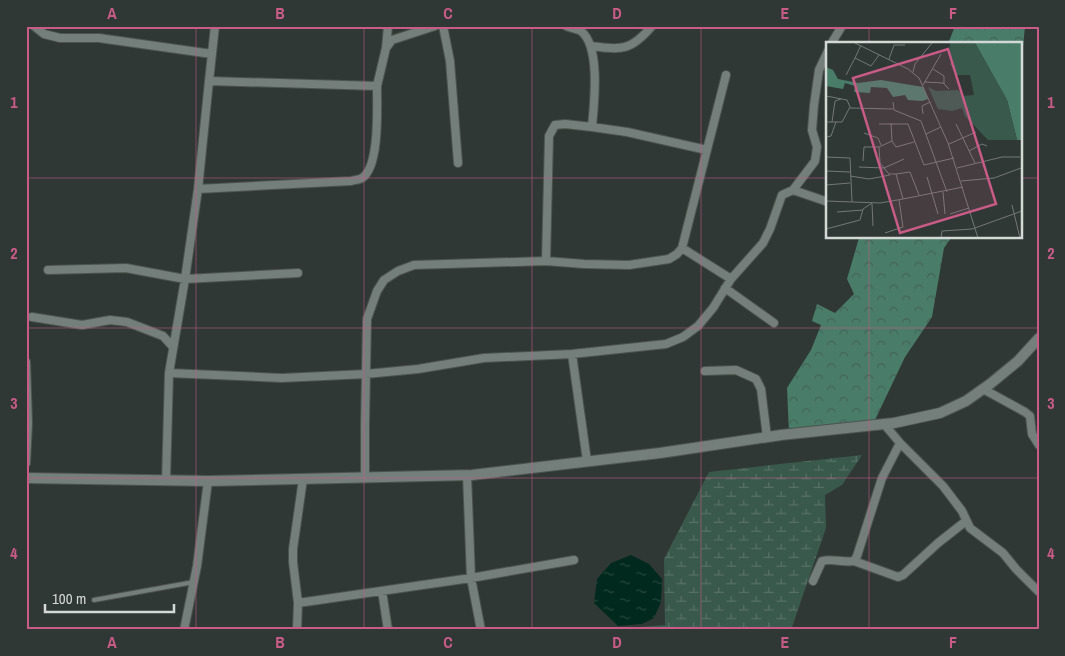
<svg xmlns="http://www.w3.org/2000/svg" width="1065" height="656" viewBox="0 0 1065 656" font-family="'Archivo Narrow',sans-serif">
<defs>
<pattern id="forest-crowns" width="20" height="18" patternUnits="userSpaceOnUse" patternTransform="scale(1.25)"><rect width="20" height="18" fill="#497c69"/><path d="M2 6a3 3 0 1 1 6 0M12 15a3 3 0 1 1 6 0" fill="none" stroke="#456459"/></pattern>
<pattern id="wetland-marsh" width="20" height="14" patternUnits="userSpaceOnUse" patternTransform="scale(1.25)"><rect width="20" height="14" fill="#3a594d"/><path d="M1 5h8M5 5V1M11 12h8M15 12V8" fill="none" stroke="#567066"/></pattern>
<pattern id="water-ripples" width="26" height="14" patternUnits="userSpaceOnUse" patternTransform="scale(1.25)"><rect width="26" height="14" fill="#01291d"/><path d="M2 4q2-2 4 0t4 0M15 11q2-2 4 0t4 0" fill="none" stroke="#25473d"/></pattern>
</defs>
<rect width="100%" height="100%" fill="#303835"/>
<!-- forest -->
<path fill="url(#forest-crowns)" d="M955,26h70l-4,43v-25h-73z
M859,238h92l-7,10 -12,69 -27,40 -30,63 -86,12 -2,-44 24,-38 10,-25 -9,-4 5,-17 18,9 19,-19 -7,-15z"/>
<!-- wetland -->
<path fill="url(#wetland-marsh)" d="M862,455l-20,30 -17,10 1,33 -35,102h-185l59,-5 -1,-66 45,-87z"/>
<!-- water -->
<path fill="url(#water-ripples)" d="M631,555l18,9 13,15 -1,23 -7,16 -12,6 -24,2 -24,-23 3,-24 14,-16z"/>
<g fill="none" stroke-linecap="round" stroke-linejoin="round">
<!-- service casing -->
<g stroke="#4d5450" stroke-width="6">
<path id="service" d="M94,600l100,-18"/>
</g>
<!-- minor casing -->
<g stroke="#4d5450" stroke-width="10">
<path id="minor" d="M34,26l10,8 16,4h39l113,16
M443,26l7,35 8,102
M566,26c4,2 11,3 15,5 20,16 13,73 11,96l35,5 80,18
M831,44l11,-18
M591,46c31,4 40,5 61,-20
M386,48l2,-22
M209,81l6,-55
M198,189l153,-8c3,-1 8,-1 11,-3 18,-11 15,-72 15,-92
M793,190l22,-29 2,-14 -5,-17 2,-25 5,-35 9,-19
M682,248l49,31
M546,261l3,-125 6,-11 10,-1 27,3
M48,270l78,-2 59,11 113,-6
M725,288l49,35
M32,317l50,8 28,-5 17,2 36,14 10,11
M572,354l15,107
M26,362l2,61 -2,40
M705,371l31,-1 20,9 5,10 6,48
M169,373l113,5 84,-4 52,-5 66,-11 88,-4 94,-10 17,-7 15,-11 15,-18 18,-29 32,-36 7,-14 12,-34 11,-5 35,12
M983,389l42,23 5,4 2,18 7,11
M884,424l16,19 43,43 19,25 8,17 33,25 13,16 23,23
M467,475l4,103 10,52
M365,478v-53l2,-106 10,-28 7,-11 14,-9 16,-6 132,-4 38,3 45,1 40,-6 8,-5 5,-6 44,-173
M166,481l3,-108 16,-94 13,-90 11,-108 168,5 9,-38 6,-8 43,-14
M854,561l44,16 5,-2 35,-32 28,-22
M813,581l9,-20c10,-3 21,2 32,0l3,-5 25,-78 18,-35
M382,591l6,39
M298,603l173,-25 103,-18
M184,630l13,-64 11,-85
M297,630l1,-27 -5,-41v-13l10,-70"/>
</g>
<!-- tertiary casing -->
<g stroke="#4d5450" stroke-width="12">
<path id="tertiary" d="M26,478l182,3 264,-6 188,-22 121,-18 113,-12 46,-10 26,-12 24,-17 28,-23 21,-23"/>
</g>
<!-- service -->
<use href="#service" stroke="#747e7a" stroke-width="4"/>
<!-- minor -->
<use href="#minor" stroke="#747e7a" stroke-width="8"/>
<!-- tertiary -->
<use href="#tertiary" stroke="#747e7a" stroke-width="10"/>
</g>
<!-- grid -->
<path fill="none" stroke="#c85c86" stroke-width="1" stroke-opacity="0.55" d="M196,26v604M364,26v604M532,26v604M701,26v604M869,26v18M26,178h802M1021,178h18M869,238v392M26,328h1013M26,478h1013"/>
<!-- overview -->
<g transform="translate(826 42)">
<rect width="196" height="196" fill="#303835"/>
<path d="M149,1h47v97h-5l-10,-40zM0,25l7,3 5,9 20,4 23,-3 42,7 5,12 -6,2 -14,-1 -3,-5 -12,2 -6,-9 -16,-1 -1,6 -16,-1 1,-6 -10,-3 -2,6 -17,-3z" fill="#497c69"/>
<path d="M124,1h25l32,57 10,40h-29l-23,-24 -3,-8 -10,3 -14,-2 -10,-22 8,4 22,-1 5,6 11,-1 -4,-20h-13l-7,-11 3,-4 -4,-3z" fill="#3a594d"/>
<path fill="none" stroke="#727876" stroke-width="1" d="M29,1l53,26 11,9 29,65 30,95M35,3l-6,13 16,8 8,-11M63,17l5,-14h11M107,27l11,7v8M87,30l2,-8 17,-21M20,33l9,-17M99,40l18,1 6,6M97,43l18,-31M0,54l21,4 3,7 -8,15h-16M67,60l1,8 27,11 26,71M24,66l43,1M97,72l-1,-8 8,-4M6,80l3,-21 6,-2M65,81l1,18 -13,6 1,16 9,11h7l7,25 60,-12M53,82h29l16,41 30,-7M130,82l19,39M38,91l14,5 3,7M100,92l15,-7M0,95l5,-1 5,-14M66,99l4,6 18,-5M123,102l27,-12M143,109l13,-7 5,2M0,115l24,1 2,44M37,119l1,-14h15M33,125l25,1 20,-9M131,126l45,-11h18M0,129l24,1M70,132l14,-2 9,23M24,134l19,3 21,-4M101,135l11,37M135,139l33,-3 27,-10M0,143l24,-2M117,150l2,22M0,159l54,2 23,-4M46,162l1,22M186,163l8,33M11,170l26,-2M124,172l19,-6M0,187l34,-9 3,-11 9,-6M59,191l18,-6 -4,-27M115,196l1,-7 30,-2 50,-18"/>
<path fill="#c85c86" fill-opacity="0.15" stroke="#c85c86" stroke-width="2.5" d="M122,7l48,155 -96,29 -47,-155z"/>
<rect width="196" height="196" fill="none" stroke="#d4d9d7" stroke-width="2.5"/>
</g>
<!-- border -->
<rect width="1065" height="656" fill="none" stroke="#303835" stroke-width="55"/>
<!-- scale -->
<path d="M45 604v8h129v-8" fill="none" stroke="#d4d9d7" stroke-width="2.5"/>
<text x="52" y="604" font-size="15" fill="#d4d9d7" stroke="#303835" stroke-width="4" paint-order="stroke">100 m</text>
<rect x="28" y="28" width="1010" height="600" fill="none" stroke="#c85c86" stroke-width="2"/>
<g font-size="16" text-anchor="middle" font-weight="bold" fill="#c85c86">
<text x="112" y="19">A</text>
<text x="280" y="19">B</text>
<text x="448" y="19">C</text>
<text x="617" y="19">D</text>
<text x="785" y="19">E</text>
<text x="953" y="19">F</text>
<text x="14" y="108">1</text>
<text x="1051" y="108">1</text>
<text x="14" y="259">2</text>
<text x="1051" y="259">2</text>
<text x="14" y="409">3</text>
<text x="1051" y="409">3</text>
<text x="14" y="559">4</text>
<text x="1051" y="559">4</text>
<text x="112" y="648">A</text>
<text x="280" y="648">B</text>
<text x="448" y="648">C</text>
<text x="617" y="648">D</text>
<text x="785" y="648">E</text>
<text x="953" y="648">F</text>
</g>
</svg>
